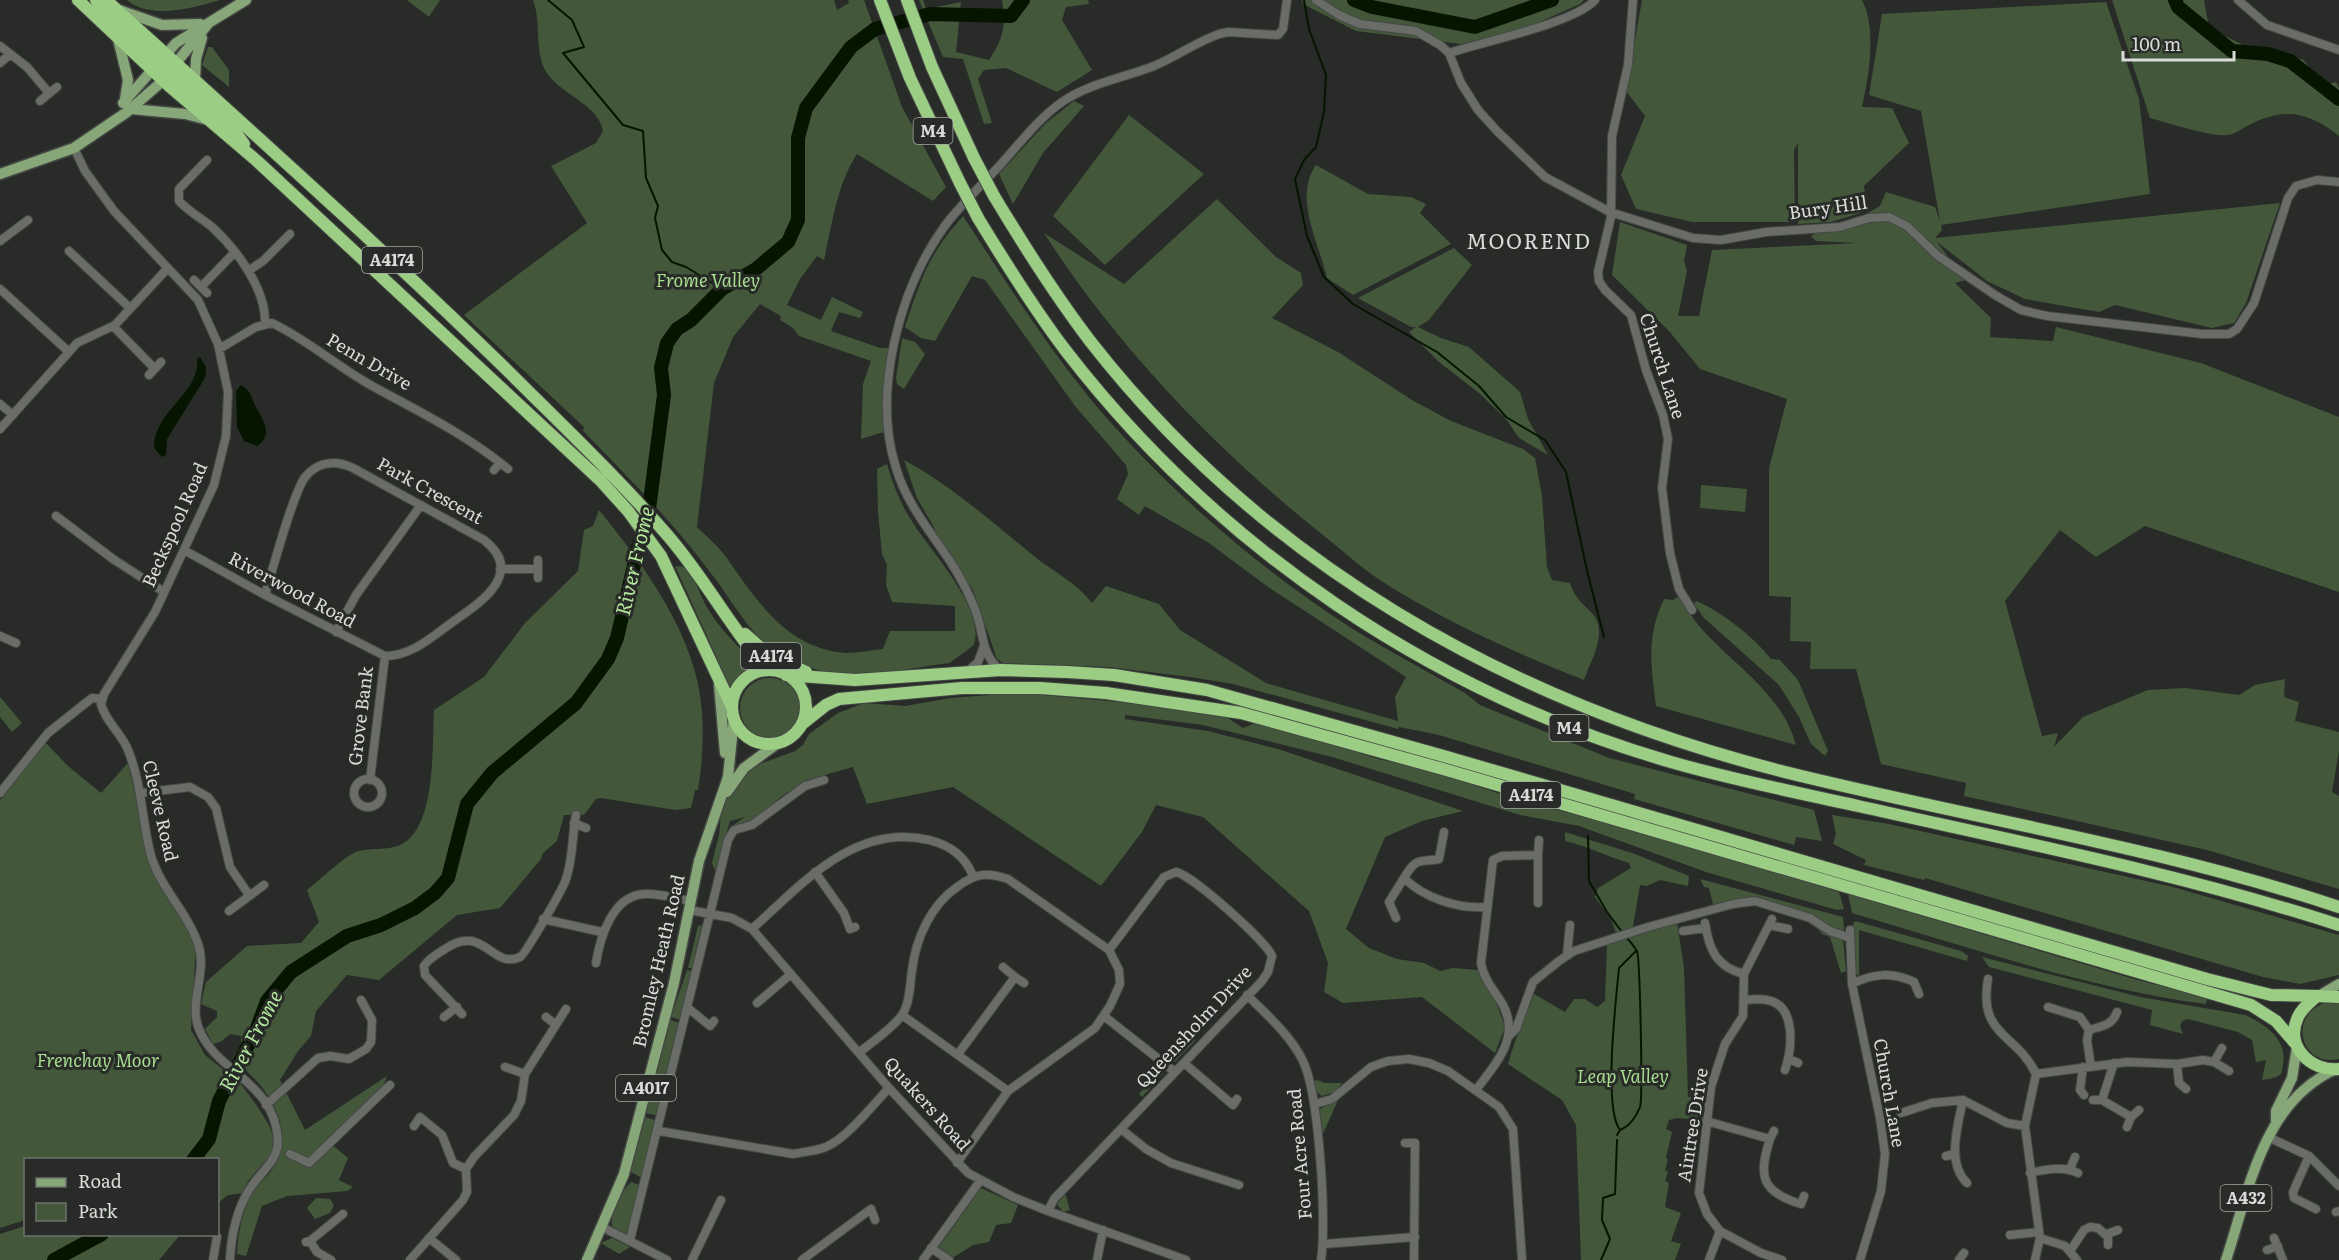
<svg xmlns="http://www.w3.org/2000/svg" width="2339" height="1260" viewBox="0 0 2339 1260" font-family="Literata,serif">
<rect width="100%" height="100%" fill="#282b27"/>
<!-- green -->
<path fill="#43583b" d="M127,0h93c-26,8 -71,20 -93,0z
M407,0h33l-11,17z
M533,0h301l3,10 12,-7 -1,-3h16l38,107 44,80 -13,14 -76,-47c-20,30 -25,71 -33,106l-7,-4 -17,23 -13,26 34,15 11,-23 31,15 -3,6 -21,-6 -8,19 49,17h9l-4,29 -1,55 -23,7 2,-55 8,-23 -72,-25 -6,-8 -13,-8 1,-4 -21,-12 -27,33 -19,46 -17,144c10,10 21,19 29,30 31,44 61,92 120,96 12,0 25,-3 37,-4l7,-18h65v-25l-63,-4 -6,-17 1,-20 -5,-11 -4,-43 -1,-42 10,-5c6,21 14,41 26,59 17,27 73,87 61,121 -2,4 -20,15 -24,19 -36,4 -77,15 -114,11 -21,-3 -50,-14 -67,-27 -25,-21 -39,-50 -59,-75 -38,-51 -83,-96 -128,-142l3,-2 -121,-113 123,-92 -36,-57 45,-23 7,-12c-4,-25 -39,-36 -54,-55 -16,-20 -7,-53 -16,-76z
M919,0h4l3,9 35,-7 -5,50 33,8c15,-23 17,-34 13,-60h86l1,4 -23,3 -4,13 30,50 -35,22 -51,-24 -22,2 -6,9 14,44 -8,1 -21,-65 -20,-2z
M1302,0h282l-4,4 -56,25 -63,15 -105,-13 -53,-27z
M1642,0h220c15,30 7,75 0,107l30,1 17,35 -45,43 3,25 -36,11 -33,2v-81l-4,7 1,72h-103l-56,-13 -15,-34 24,-59 -19,-25z
M2112,0h92l5,28 34,17 61,15 18,26 14,-4 3,6v48c-29,-23 -52,-29 -86,-13 -7,3 -17,11 -25,12 -17,2 -60,-12 -78,-17z
M2106,2l33,97 11,95 -209,31 1,5 -7,8 345,-35 -34,100 -12,20 -22,5 -97,-23 -16,7 -74,-13 -38,-18 -51,-40 30,39 -11,3 36,35 -1,19 63,4 3,-14 145,36 138,54v175l-194,-66 -49,31 -36,-27 -55,71 37,135 16,-3 -4,14 29,-30 65,-27 37,-2 54,7 16,-10 30,-6 -1,18 15,5 -4,19 44,11v19l-7,41 7,4v93l-132,-39 -243,-54 2,-13 -85,-19 -25,-95h-46l1,-27 -21,-1 1,-44 -22,-1v-128l18,-69 -87,-30 -31,-38 -57,-56 8,-53 67,23 -3,16 3,10 -9,45h21l13,-66 146,-7 -42,-2 -5,-5 19,-11 36,-11 14,-8 6,-14 49,15 5,14 -19,-110 -52,-16 13,-81z
M208,47h4l17,23v17l-27,-22z
M1074,101l10,5 -41,47 -30,51 -14,-30 47,-51z
M1129,115l75,59 -99,91 -52,-49z
M1316,165l52,29 43,3 15,7 -6,9 31,31 -98,51 -26,-17c-8,-35 -34,-81 -11,-113z
M1217,199l59,58 25,16 2,12 -31,33 66,34 74,48 39,21 72,28 12,9 7,38 5,71 5,13 18,3c4,14 12,20 22,30 17,19 -1,47 -8,67 -66,-26 -145,-61 -204,-100 -20,-13 -38,-30 -57,-45 -106,-84 -206,-188 -279,-302l80,51z
M963,216c40,61 79,123 125,180 75,91 177,179 278,241 32,19 66,37 99,56l15,12 129,53 205,52 8,31 -26,-4 -2,8 -160,-46 1,-5 -196,-59 -40,-8 -1,2 -165,-45 -43,-7 -81,-10 -106,-4 -6,-4 -24,-69 -41,-59 3,-2 -18,-31 -13,-38c48,26 88,62 131,97 19,15 42,26 57,46l14,-17 53,18 21,26 86,53 132,38 -3,-24 11,-20 -138,-90 -59,-44 -64,-37 -6,9 -22,-16 11,-25 -2,-9 -51,-59 -90,-126 -13,-4 -37,65 -14,-3 -16,-11c16,-48 23,-72 58,-111z
M1454,248l18,17 -43,55 -11,7 23,11 28,9 51,45 8,27 20,36 -29,-17 -13,-19 -27,-26 -40,-31 -30,-30 7,-5h-5l-53,-29z
M902,338l13,4 10,12 -21,35 -7,-5 -1,-6z
M1701,485l46,4 -2,23 -45,-4z
M599,510c46,57 98,126 103,202 2,26 0,52 -4,78h-3l-4,18 -16,2 -74,-12 -5,1 -12,16h-20l-7,26 -14,12 -2,6 -41,49 -43,7 -78,65 -32,-5 -31,36 -5,25 -13,15 -18,29 25,50 82,-54 -10,27 -47,40 18,15 -9,22 14,7 -6,4 -60,5 -25,10 -16,50 -9,-2c1,-20 5,-45 16,-62 5,-9 15,-15 20,-24 26,-41 -9,-86 -41,-109l9,-15v-8l-11,-2 -8,7 -9,3 -8,-15 12,-12v-6l-16,-7 5,-22 41,-36 54,-3 18,-21 -12,-32c12,-9 39,-36 52,-39 16,-4 35,1 49,-11 28,-25 24,-95 26,-130l50,-33 41,-54 53,-52 6,-41 9,-4z
M675,566l11,1c10,12 14,29 22,42 12,20 31,39 48,55l-16,11 -10,12z
M1679,596c7,10 13,22 21,31 34,39 82,66 96,118l-140,-39c-5,-41 -10,-69 8,-107l9,1z
M1696,601c25,10 59,37 75,58l9,1 18,20 30,71 -3,5 -14,-12 -12,-27 -20,-32 -75,-67 -10,-14z
M740 708a30 30 0 1 1 60 0a30 30 0 1 1-60 0Z
M1019,693l145,13 64,12 15,10 13,-5 60,16 62,20 43,9 104,34 111,28 203,62 5,17 -7,1 -131,-38 -127,-46 -59,-11 -188,-58 -129,-32 -78,-10v4l83,12 70,18 185,62 -41,10 -37,16 -39,92 23,19 28,11 27,4 16,8 13,-3 25,2 19,35 8,22 -10,26 -73,-56 -79,6 -19,-11 4,-29 -19,-52 -106,-94 -47,-12 -14,27 -41,54 -148,-99 -86,17 -14,-37 -46,13 -25,16 -27,23 -26,9 16,-11 -15,4 -15,50 -3,-8 7,-28 2,-21 5,-15 19,-23 12,-11 38,-14 8,-6 6,-11 29,-21 26,-10 41,3 45,-8z
M0,697l22,26 -10,9 -12,-15z
M45,742l23,24 33,27 27,-30 24,106 44,75 -5,86 14,25 35,28 15,20 14,22 6,17 -3,12 -24,27 -5,12 -15,2 -10,8v-43h-192l-1,60 -25,8v-428z
M1832,815l57,9 284,63 166,48v40l-39,9 -37,-7 -338,-99 -1,2 -60,-15 2,-5 -33,-16 3,-10z
M1565,832l70,22 54,22 -1,10 -28,-6 -13,6 -7,-1 -7,42 -17,6 -5,-14 -16,-22 3,-9 33,-20 -2,-5c-21,-6 -41,-17 -64,-22z
M1700,879l143,38 1,13 -3,4 -21,-13 -81,-22 -26,6 -4,-17 -5,-1z
M1848,894l286,85 73,19 -1,6c-119,-16 -238,-57 -354,-91z
M1855,921l106,30 7,5 -1,5 -108,-31v46l-5,-4 -2,-46z
M1677,922l7,46 4,129h16l-3,23 -24,-2 -8,2 -3,9 6,3 -6,26 2,1 -3,11 3,2 -3,9 4,2 -4,24 16,6 -10,28 10,3 -6,16h-94l-5,-135 -14,-25 -54,-36c6,-24 18,-47 26,-70l31,18 9,-13h11l12,8 8,-6 2,-56z
M1813,923l30,17 3,31 -5,2 -11,-36 -8,-3z
M702,925l-10,43h-4l10,-42z
M1982,957l158,40 105,18c20,9 43,24 38,50 0,1 -1,8 -2,9 -4,4 -14,5 -19,6l4,-20 -10,2 -4,-22 -14,-8 -50,-13 -6,2 -2,5 3,8 -33,-9 2,-15 -163,-43z
M687,970l5,1 -11,49 -10,-3z
M2327,1002l12,1v56c-38,9 -53,-44 -12,-57z
M670,1020l10,3 -20,93 -14,-3 -2,-4z
M1194,1038l2,2 -21,22 -12,-7 15,-1z
M1156,1063l8,10 -22,24 -3,-3 18,-19z
M1317,1080l8,3h17l-7,9 -13,4 -7,-5 -2,-9z
M1339,1098l-17,38v7l-2,-34z
M642,1116l16,5 -14,55 -4,1 -9,-5 -1,-7z
M631,1182l8,3 1,7 -11,41 -5,2 -12,-9c-2,-15 8,-33 19,-44z
M981,1188l37,17 -7,18 -15,2 -7,17 -16,3 -22,14 -13,-11z
M1065,1193l5,17 -7,2 -6,-8z
M316,1198l14,1 4,6 -4,8 -15,6 -8,-11z
M25,1226l1,8 154,1 -21,25h-159v-26z
M612,1238l18,9 -11,7 -18,-11z"/>
<!-- water -->
<path fill="#051500" d="M200,357l6,10 -1,11 -38,61 -1,16 -4,2 -8,-9c-1,-36 47,-56 43,-89z
M241,385c11,6 10,14 16,24 7,12 16,27 0,37l-13,-5 -7,-14 -1,-36z"/>
<g fill="none" stroke-linecap="round" stroke-linejoin="round">
<!-- stream -->
<path stroke="#051500" stroke-width="2" d="M548,0l24,20 12,27 -21,6 60,72 20,6 3,47 12,28 -3,12 7,32 10,12 14,5 36,22
M1304,0l5,29 17,46 -2,37 -8,35 -12,13 -9,19 12,57 17,41 29,27 84,48 42,34 27,31 39,23 21,32 21,99 17,66
M1588,836l1,45 18,31 15,20
M1620,1130c-17,-22 -4,-130 -1,-162l17,-17
M1617,1135l3,-5c10,-4 16,-13 20,-23 3,-8 0,-148 -3,-156 -3,-5 -8,-11 -12,-15
M1601,1260l9,-21 -8,-19 1,-22 12,-4 2,-54"/>
<!-- river -->
<path stroke="#051500" stroke-width="14" d="M1354,0l18,7 103,20 77,-27
M2175,0l3,7 54,44 36,3 22,7 49,38
M193,1160l16,-21 10,-38 38,-73 10,-27 24,-29 56,-36 34,-11 34,-17 20,-15 13,-15 19,-74 25,-31 84,-70 32,-44 9,-21 21,-90 9,-24 17,-129 -3,-27 6,-25 10,-14 14,-9 31,-31 34,-20 32,-27 10,-22v-82l8,-30 45,-61 24,-18 55,-15 81,2 12,-16
M54,1260l48,-26"/>
<!-- minor casing -->
<g stroke="#454844" stroke-width="10">
<path id="minor" d="M1316,0l23,15 21,9 56,7 24,14 9,8 12,30 17,27 19,21 48,46 65,35 83,26 28,2 45,-8 74,-5 29,-9 20,-1 18,9 31,30 57,39 26,15 26,6 155,18h27l8,-5 17,-26 34,-105 8,-12 21,-6 22,2
M1633,0l-5,65 -16,71 -1,81 -13,55 1,9 6,9 26,25 15,55 17,45 5,24 -6,49 8,65 9,36 13,21
M2238,0l29,25 72,25
M0,46l27,21 22,26
M1449,53c33,-11 126,-30 146,-53
M0,63l10,-9
M40,101l17,-14
M74,148l11,23 29,40 84,89 20,44 10,48 -2,44 -12,49 -59,127 -51,82 -3,10c4,17 21,30 27,46 14,34 14,72 23,106 10,33 37,57 47,88 10,28 -10,58 1,85 18,45 76,52 79,112 0,19 -17,31 -27,46 -14,20 -20,49 -21,73
M207,160l-28,29v12c9,10 22,17 33,26 25,23 54,62 53,96
M0,241l28,-21
M69,251l61,57
M248,271l15,-10 27,-27
M194,280l13,13
M201,287l34,-35
M0,289l69,63
M113,326l42,43
M219,349l37,-22 16,-4c36,17 67,45 102,64 46,25 93,48 134,82
M149,375l12,-13
M0,404l13,11
M0,429l77,-86 38,-18 52,-56
M494,470l6,-7
M56,516l57,43 51,33
M184,550l81,45 120,61c27,0 48,-20 69,-35 26,-18 72,-48 30,-81l-131,-72c-17,-8 -34,-7 -47,8 -12,13 -34,96 -41,119
M500,569h38
M538,578v-18
M336,632l20,-37 65,-90
M0,636l16,7
M1000,670c-16,-14 -16,-28 -21,-48 -5,-19 -14,-36 -24,-53 -21,-34 -47,-61 -59,-101 -24,-75 3,-178 48,-241 16,-22 39,-43 58,-64 18,-20 37,-45 60,-61 28,-19 61,-24 92,-36 22,-9 42,-24 65,-32l9,-2 50,3 5,-6 4,-29
M966,673l12,-11 6,-16
M354 793a14 14 0 1 1 28 0a14 14 0 1 1-28 0Z
M370,780l15,-124
M0,793l48,-60 44,-35 10,1
M140,793l50,-6 18,10 8,11 14,59 19,28
M574,823l12,5
M1444,832l-5,27c-20,4 -22,-3 -35,19 20,20 54,31 82,29
M815,872l29,41 6,16 5,-2
M1538,903v-48
M689,910l43,8 20,11 137,159 79,85 45,24 35,14 138,49
M229,911l35,-26
M1396,918l-7,-16 15,-24
M543,919l59,13
M1772,919l-28,55 -1,42 -18,28 -14,43 -12,106 8,21 13,17 41,22 21,7
M1705,923c4,26 11,44 39,51
M1769,925l19,4
M752,929c49,-44 103,-107 177,-89 21,5 36,16 44,36
M1850,930l2,54 28,134 5,36 -4,37 -21,69
M1683,931l23,-3
M1567,955l3,-30
M596,963c4,-25 16,-67 48,-69 15,-1 32,4 47,7
M1003,967l12,10
M1988,979c-10,58 28,53 48,95l-11,52 15,112 -5,22
M1852,984c22,-11 40,-12 62,-2l5,12
M1247,995c20,20 42,39 55,64 17,32 25,163 19,201
M1744,1000c7,0 16,-2 23,0 30,5 25,49 18,70
M757,1003l34,-29
M2048,1007l32,10 9,13 -2,10 4,27
M688,1008l22,18 4,-5
M462,1014l-37,-39 -1,-9c5,-8 13,-12 21,-17 39,-27 46,21 75,8 5,-2 44,-70 46,-78 7,-20 6,-43 10,-64
M902,1015l106,76
M1104,1016l71,56
M444,1017l13,-10
M546,1017l10,8
M2089,1030c12,-4 23,-4 28,-18
M1509,1036l7,-7 17,-47 26,-21 15,-10 74,-24 85,-23 22,-3 55,17 20,13 20,7
M860,1052c13,-11 32,-23 42,-37 8,-12 8,-31 10,-45 4,-32 19,-65 45,-83 19,-14 29,-15 51,-8l101,71 10,20 1,14 -10,22 -15,22 -87,63 -51,72
M958,1054l57,-77 9,6
M1789,1059l9,4
M2214,1062l8,-14
M1184,1063l49,42 4,-6
M2114,1063l-12,37 29,17
M2177,1064l2,19 7,6
M505,1067l20,7
M2083,1067l-3,23 4,5
M2036,1074l91,-12 50,2 26,-4 11,2 15,9
M1476,1090c21,-28 47,-55 24,-90 -8,-12 -17,-23 -19,-37l12,-103 9,-4 36,-1 1,-15
M1963,1100c-5,24 -17,63 4,83
M2093,1100h9
M1315,1104l17,-5 39,-32 17,-6 21,-2 20,4 19,8 51,36 14,22 9,131
M266,1105l52,-47 12,-2 19,3 17,-10 5,-7 1,-22 -11,-20
M1901,1113l31,-10 31,-3 44,23 18,3
M1706,1121l64,18 4,-8
M414,1126l6,-9 22,18 11,28 13,6
M2127,1127l4,-10 8,-7
M1121,1129l25,20 25,14 68,22
M659,1131l134,23c10,-2 23,-3 33,-7 21,-9 47,-42 63,-59
M2268,1137l41,19 30,30
M1770,1139c-12,37 -9,53 31,65l3,-8
M1405,1143h10l-1,117
M290,1154l19,9 81,-78
M1946,1156l9,-2
M2309,1156l-16,36 1,6 22,11
M2070,1169l5,-12
M2030,1173c16,-4 33,-7 48,0
M1048,1211l6,-12 208,-218 6,-9 4,-16c-6,-15 -80,-81 -96,-84l-12,5 -55,73
M2336,1212l3,-1
M602,1227l65,33
M2107,1234l11,-4
M2010,1235l29,-3
M429,1238l27,22
M2040,1238l25,8 12,14
M2274,1238l9,22
M630,1240l98,-400 6,-10 18,-5 53,-39 19,-6
M310,1241l33,-27
M306,1242l4,-1 7,11 14,8
M1324,1244l91,-7
M931,1248l18,12
M2267,1250l11,-4
M2070,1251l14,-21 6,-3 8,1 10,9v8
M213,1260l4,-23
M410,1260l53,-60 4,-8 -1,-23 8,-12 40,-42 7,-14 4,-27 41,-65
M692,1260l29,-60
M802,1260l69,-51 4,11
M923,1260l57,-79
M1097,1260l6,-30
M1709,1260l11,-29
M1959,1260l5,-7"/>
</g>
<!-- major casing -->
<g stroke="#454844" stroke-width="13">
<path id="major" d="M119,10l43,15 38,-1
M118,39l10,41 -3,19
M195,80l1,-21 6,-21
M123,103l53,-60 70,-43
M131,109l54,5 23,6
M0,174l74,-26 53,-36 31,-27 50,-61
M719,685l6,68
M727,792l17,-24 34,-25
M2322,994l17,-10
M2276,1121v-10l16,-33 5,-31
M587,1260l37,-86 50,-191 25,-122 29,-84 6,-59
M2226,1260c23,-69 36,-158 110,-191"/>
</g>
<!-- highway casing -->
<g stroke="#454844" stroke-width="14">
<path id="highway" d="M78,0l91,86 88,75 343,319 28,31 33,45 71,151
M96,0l11,15 52,47 4,18
M106,0c136,123 273,245 404,373 54,54 109,106 159,164 36,42 62,91 98,133
M880,0l30,78 50,105
M907,0l25,67 42,91
M166,54l4,18 63,57 11,15
M994,196c30,50 61,99 96,145 174,223 416,359 687,429 187,47 379,76 562,137
M978,218c28,46 56,91 88,133 152,197 367,342 605,411 62,18 124,30 187,44 161,36 324,68 481,119
M745,634l24,21 37,17
M732 707a37 37 0 1 1 74 0a37 37 0 1 1-74 0Z
M786,675l69,5 146,-10 66,2 47,3 93,15 240,67 760,222 64,16 46,1
M802,724l24,-19 13,-6 123,-11h78l66,5 135,20 202,56 808,236 25,16 19,22
M2339,997l-22,-1c-7,6 -15,12 -19,21 -14,29 13,55 41,52"/>
</g>
<!-- minor -->
<use href="#minor" stroke="#696c67" stroke-width="8"/>
<!-- major -->
<use href="#major" stroke="#87a778" stroke-width="10"/>
<!-- highway -->
<use href="#highway" stroke="#9bce84" stroke-width="12"/>
<!-- highway-bridge casing -->
<g stroke="#454844" stroke-width="14" stroke-linecap="butt">
<path id="highway-bridge" d="M974,158l20,38
M960,183l18,35"/>
</g>
<!-- highway-bridge -->
<use href="#highway-bridge" stroke="#9bce84" stroke-width="12"/>
</g>
<g text-anchor="middle" stroke-width="6" stroke-linejoin="round" paint-order="stroke">
<!-- shield labels -->
<g fill="#282b27" stroke="#a4a6a3" stroke-width="1.5">
<rect x="913.5" y="118" width="39" height="26" rx="4.5"/>
<rect x="362" y="247" width="60" height="26" rx="4.5"/>
<rect x="741" y="643" width="60" height="26" rx="4.5"/>
<rect x="1549.5" y="715" width="39" height="26" rx="4.5"/>
<rect x="1501" y="782" width="60" height="26" rx="4.5"/>
<rect x="616" y="1075" width="60" height="26" rx="4.5"/>
<rect x="2220.5" y="1185" width="51" height="26" rx="4.5"/>
</g>
<g font-size="16" font-weight="bold" fill="#d9dbd8">
<text x="933" y="137">M4</text>
<text x="392" y="266">A4174</text>
<text x="771" y="662">A4174</text>
<text x="1569" y="734">M4</text>
<text x="1531" y="801">A4174</text>
<text x="646" y="1094">A4017</text>
<text x="2246" y="1204">A432</text>
</g>
<!-- street labels -->
<g font-size="18" fill="#d9dbd8" stroke="#282b27">
<text transform="translate(1828 208) rotate(-8)" y="6">Bury Hill</text>
<text transform="translate(369 362) rotate(30)" y="6">Penn Drive</text>
<text transform="translate(1662 366) rotate(72)" y="6">Church Lane</text>
<text transform="translate(430 491) rotate(29)" y="6">Park Crescent</text>
<text transform="translate(175 525) rotate(-66)" y="6">Beckspool Road</text>
<text transform="translate(292 590) rotate(28)" y="6">Riverwood Road</text>
<text transform="translate(361 716) rotate(-83)" y="6">Grove Bank</text>
<text transform="translate(160 811) rotate(77)" y="6">Cleeve Road</text>
<text transform="translate(659 961) rotate(-77)" y="6">Bromley Heath Road</text>
<text transform="translate(1194 1027) rotate(-47)" y="6">Queensholm Drive</text>
<text transform="translate(1889 1093) rotate(80)" y="6">Church Lane</text>
<text transform="translate(927 1104) rotate(48)" y="6">Quakers Road</text>
<text transform="translate(1693 1125) rotate(-81)" y="6">Aintree Drive</text>
<text transform="translate(1300 1154) rotate(-95)" y="6">Four Acre Road</text>
</g>
<!-- park labels -->
<g font-size="18" font-style="italic" fill="#a7db8f" stroke="#282b27">
<text x="708" y="287">Frome Valley</text>
<text x="98" y="1067">Frenchay Moor</text>
<text x="1623" y="1083">Leap Valley</text>
</g>
<!-- water labels -->
<g font-size="20" font-style="italic" fill="#b4e99d" stroke="#282b27">
<text transform="translate(635 561) rotate(-77)" y="7">River Frome</text>
<text transform="translate(251 1041) rotate(-62)" y="7">River Frome</text>
</g>
<!-- quarter labels -->
<g font-size="21" letter-spacing="1.5" fill="#d9dbd8" stroke="#282b27">
<text x="1529" y="249">MOOREND</text>
</g>
</g>
<!-- legend -->
<rect x="24" y="1158" width="195" height="78" fill="#282b27" stroke="#6f716e" stroke-width="1.5"/>
<rect x="36" y="1178" width="30" height="9" fill="#87a778" stroke="#6f716e" stroke-width="1.5"/>
<text x="78" y="1188" font-size="18" fill="#d9dbd8">Road</text>
<rect x="36" y="1203" width="30" height="18" fill="#43583b" stroke="#6f716e" stroke-width="1.5"/>
<text x="78" y="1218" font-size="18" fill="#d9dbd8">Park</text>
<!-- scale -->
<path d="M2123 51v9h111v-9" fill="none" stroke="#d9dbd8" stroke-width="3"/>
<text x="2132" y="51" font-size="18" fill="#d9dbd8" stroke="#282b27" stroke-width="4.5" paint-order="stroke">100 m</text>
</svg>
